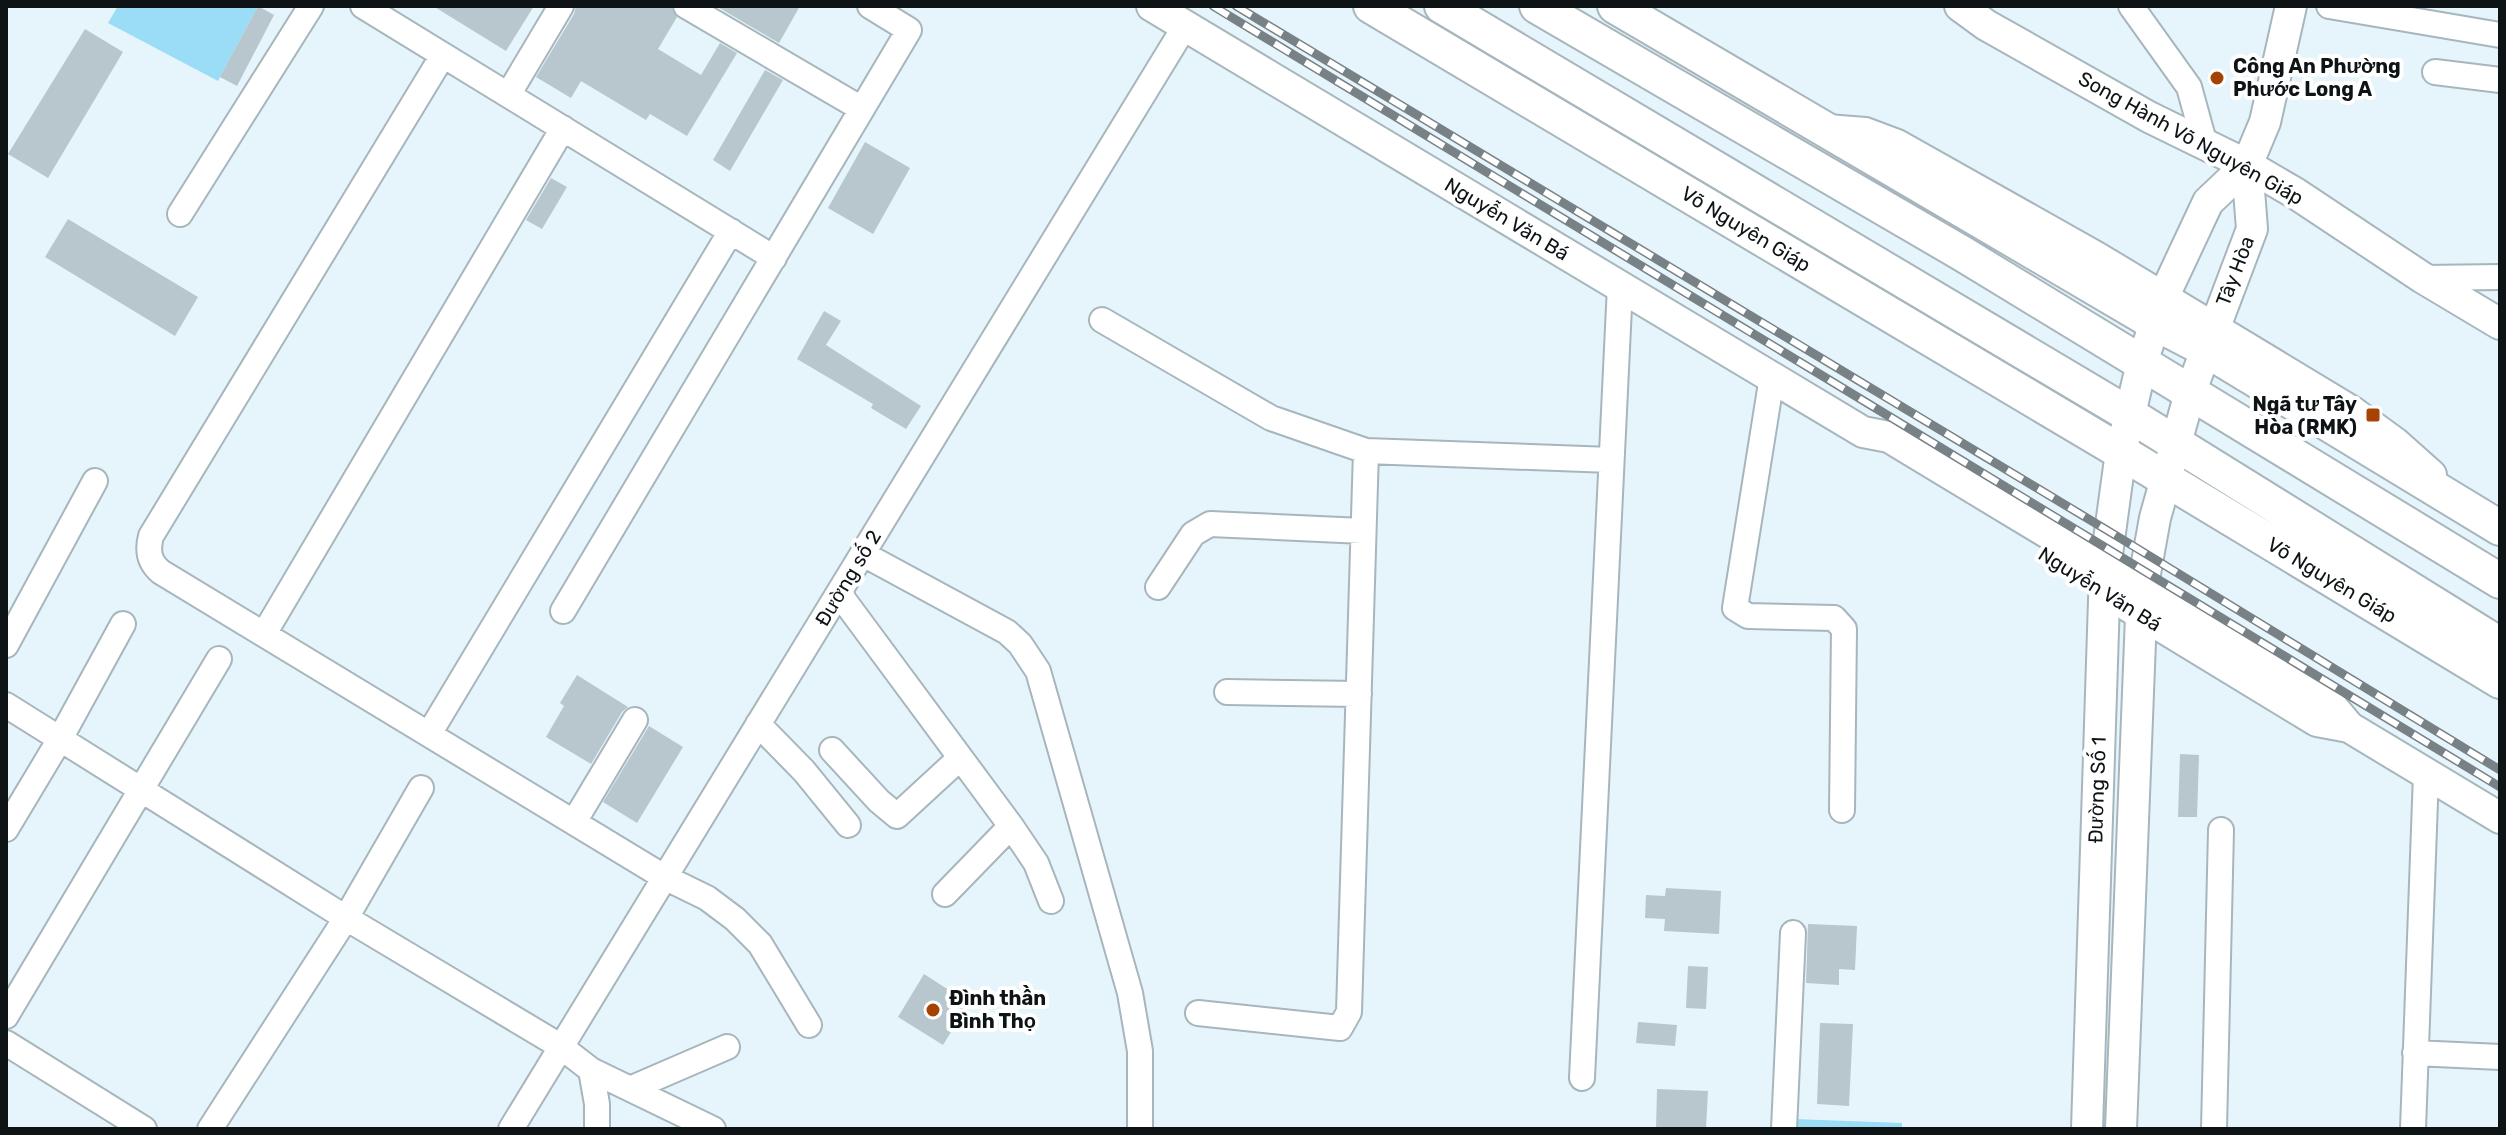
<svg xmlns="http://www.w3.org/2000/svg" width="2506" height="1135" viewBox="0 0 2506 1135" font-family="Rubik,sans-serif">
<rect width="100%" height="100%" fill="#e6f5fc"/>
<!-- green -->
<path fill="#9bdcf6" d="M118,6h140l-40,75 -110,-58z
M1794,1119l108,4v6h-109z"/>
<!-- building -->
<path fill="#b8c7cd" d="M258,6l16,9 -37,71 -17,-9z
M433,6h101l-28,45z
M576,6h95l6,11 -19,32 43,26 19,-32 17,10 -50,83 -37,-22 -4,6 -65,-39 -10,17 -35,-21 38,-63z
M716,6h84l-21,37z
M85,29l38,23 -75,126 -40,-24z
M765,70l18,10 -53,91 -17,-11z
M865,142l45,26 -37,66 -45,-26z
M551,178l16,9 -25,42 -16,-9z
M68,219l130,78 -23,39 -130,-79z
M824,311l17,10 -15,24 95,61 -15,23 -35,-21 2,-4 -76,-45z
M577,675l51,32 -6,5 -31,52 -45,-27 18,-31 -4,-3z
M649,726l34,21 -46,76 -34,-21z
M2180,754l19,1 -2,62h-19z
M1666,888l55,3 -2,43 -55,-3 1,-12 -20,-1 1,-23 19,1z
M1808,924l49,2 -2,44 -16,-1v16l-33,-2z
M1688,966l20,1 -2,42 -20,-1z
M924,974l45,29 -26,42 -45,-28z
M1638,1022l39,3 -2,21 -39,-3z
M1820,1023l33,1 -4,82 -32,-2z
M1657,1089l51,2 -2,38h-50z"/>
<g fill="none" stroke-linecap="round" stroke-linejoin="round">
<!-- minor casing -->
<g stroke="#a7b6bc" stroke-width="28">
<path id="minor" d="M363,6l411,252
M686,6l176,103
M2131,6l58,81 16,58
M2329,6l171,29
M443,55l-292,481c-4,15 -2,26 10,36l503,305 43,21 28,21 25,25 49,81
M2435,72l65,8
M508,95l53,-89
M180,214l131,-208
M2423,278l77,-1
M1102,320l169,98 95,33 245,9
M1772,377l-37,231 13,8 86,2 10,11 -2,181
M863,554l144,78 13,12 18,27 92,322 10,58v78
M1158,587l35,-53 17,-10 153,7
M841,590l2,9 168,227 25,37 15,38
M563,611l346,-581 -39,-24
M264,634l299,-506
M6,645l89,-164
M1227,692l132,2
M6,705l340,213 214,128 31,24 122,59
M758,724l46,47 44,54
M429,734l302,-503
M832,750l47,51 18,15 63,-58
M574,822l61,-102
M6,829l54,-90 63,-115
M945,894l66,-68
M1198,1013l142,15 9,-16 17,-561
M6,1016l213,-357
M6,1043l138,86
M2415,1053l85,4
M591,1070l6,34v25
M1582,1078l38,-792
M632,1088l95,-41
M210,1129l136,-211 75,-130
M511,1129l674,-1103
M1784,1129l9,-196
M2214,1129l7,-299
M2413,1129l13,-355"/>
</g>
<!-- major casing -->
<g stroke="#a7b6bc" stroke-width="34">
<path id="major" d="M1152,6l711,426 26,5 439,265 21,25 151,91
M1960,6l26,19 163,92 98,48 48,28 128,85 77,46
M1827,130l38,3 32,12 199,112 255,154 44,32 36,32
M2128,606l189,115 32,6
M2087,1129l18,-560 16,-117 21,-89 21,-65 45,-96 39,-37 18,-43 26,-116
M2121,1129l21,-539 13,-72 35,-125 62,-164 -5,-64"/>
</g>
<!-- highway casing -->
<g stroke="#a7b6bc" stroke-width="38">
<path id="highway" d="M1371,6l750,446 379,229
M1442,6l688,409 370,230
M1537,6l426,248 537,327
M1615,6l540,317 50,26 295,179"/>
</g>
<!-- minor -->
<use href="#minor" stroke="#fff" stroke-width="24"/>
<!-- major -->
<use href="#major" stroke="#fff" stroke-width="30"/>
<!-- highway -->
<use href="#highway" stroke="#fff" stroke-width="34"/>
<!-- rail casing -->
<g stroke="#788286" stroke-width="9">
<path id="rail" d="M1213,6l1287,781
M1236,6l889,535 375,229"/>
</g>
<!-- rail -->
<use href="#rail" stroke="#fff" stroke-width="6" stroke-dasharray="18" stroke-linecap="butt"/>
</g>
<!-- markers -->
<g fill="#a54204" stroke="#fff" stroke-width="3">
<circle cx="2217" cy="78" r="8"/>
<rect x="2365" y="407" width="16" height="16" rx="4"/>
<circle cx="933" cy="1010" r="8"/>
</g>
<g text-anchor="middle" stroke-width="8" stroke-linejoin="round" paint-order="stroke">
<!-- poi labels -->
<g font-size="20" font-weight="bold" fill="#0e1315" stroke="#fff" text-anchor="start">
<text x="2233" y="73">Công An Phường<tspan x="2233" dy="23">Phước Long A</tspan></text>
<text x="2357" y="411" text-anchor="end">Ngã tư Tây<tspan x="2357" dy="23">Hòa (RMK)</tspan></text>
<text x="949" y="1005">Đình thần<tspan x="949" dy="23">Bình Thọ</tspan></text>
</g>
<!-- street labels -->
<g font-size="20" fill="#0e1315" stroke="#fff">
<text transform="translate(2191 138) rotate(29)" y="7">Song Hành Võ Nguyên Giáp</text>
<text transform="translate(1507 219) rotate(31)" y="7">Nguyễn Văn Bá</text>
<text transform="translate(1746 229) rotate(31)" y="7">Võ Nguyên Giáp</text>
<text transform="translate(2235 271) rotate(-69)" y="7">Tây Hòa</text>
<text transform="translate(848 578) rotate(-59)" y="7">Đường số 2</text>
<text transform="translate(2332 580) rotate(31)" y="7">Võ Nguyên Giáp</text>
<text transform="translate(2100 589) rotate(32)" y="7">Nguyễn Văn Bá</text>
<text transform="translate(2097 790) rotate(-88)" y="7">Đường Số 1</text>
</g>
</g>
<!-- border -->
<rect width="2506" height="1135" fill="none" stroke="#0e1315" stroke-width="16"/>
</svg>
